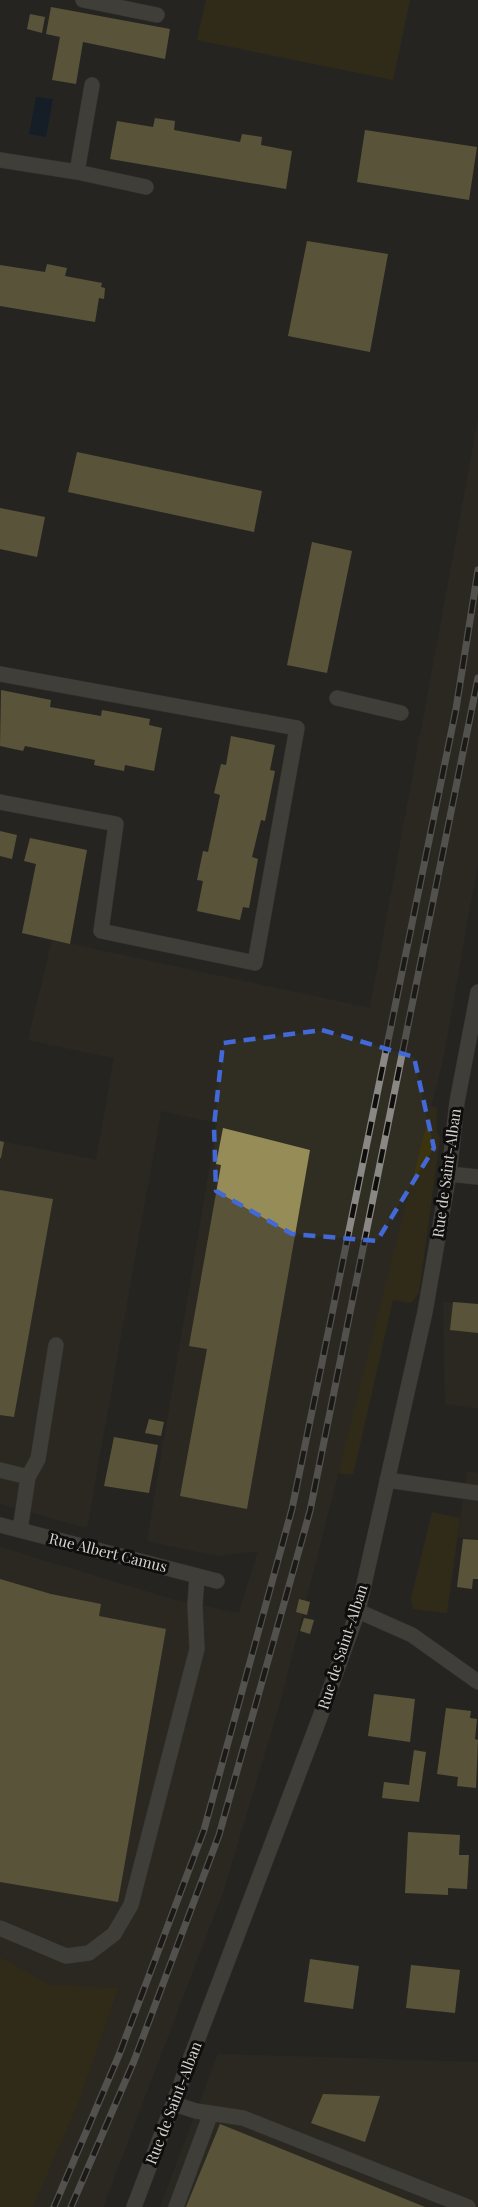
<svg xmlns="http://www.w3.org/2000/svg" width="478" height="2207" viewBox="0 0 478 2207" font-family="'Playfair Display',serif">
<rect width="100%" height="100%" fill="#262520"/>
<!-- built -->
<path fill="#302e23" d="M478,420v442l-35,198 -163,643 -57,189 -120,315h-70l45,-103 41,-115 -68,-4 -51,-28v-410l175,53 64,13 19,-62 -40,5 -71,-15 70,-418 -56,-12 -74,417 -87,-24v-363l96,19 18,-102 -86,-18 24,-100 318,68z
M443,1302l35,2v104l-33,-4z
M467,1471l11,2v66l-20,-2z
M218,2054l260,8v145h-318z"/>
<!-- green -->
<path fill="#3b340e" d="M206,0h204l-17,80 -196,-40z
M431,1106l6,2 -1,23 4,7 -21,155 -8,10 -18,-3 -40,175 -15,-2z
M432,1512l28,6 -13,95 -34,-4 -2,-10z
M0,1957l51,28 68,3 -41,116 -45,103h-33z"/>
<!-- water -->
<path fill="#00172e" d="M36,97l17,2 -7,38 -17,-3z"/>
<!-- building -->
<path fill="#968c58" d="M51,7l119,22 -5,30 -82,-17 -7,42 -24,-4 8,-43 -14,-3z
M30,14l15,3 -3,16 -15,-4z
M155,118l20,3 -1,9 66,12 2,-8 20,3 -1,8 31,6 -6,38 -176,-30 7,-38 36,6z
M365,130l112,17 -8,53 -112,-18z
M307,241l81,13 -18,98 -82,-16z
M47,264l20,4 -2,8 37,7 -1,4 4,1 -1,11 -5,-1 -4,24 -95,-16v-41l45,7z
M77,452l185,39 -8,41 -186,-40z
M0,508l45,9 -8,40 -37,-8z
M312,542l40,9 -25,122 -40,-8z
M1,690l50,10 -1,7 51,9 1,-6 48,9 -1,6 13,3 -8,43 -29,-6 -1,6 -30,-6 1,-5 -70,-14 -2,5 -23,-5z
M231,736l44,9 -5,25 5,1 -10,50 -4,-1 -9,37 6,2 -9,49 -6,-1 -3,13 -43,-9 6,-30 -6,-1 6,-29 5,1 12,-57 -6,-2 7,-29 5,1z
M0,831l17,4 -5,24 -12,-3z
M30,838l57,12 -17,94 -48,-11 14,-69 -12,-3z
M223,1128l87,22 -63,359 -67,-13 27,-147 -18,-3 32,-181 -5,-1z
M0,1141l4,1 -3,16h-1z
M0,1190l53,9 -39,218 -14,-2z
M453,1302l25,2v29l-28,-3z
M149,1419l15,3 -3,14 -16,-3z
M114,1437l44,8 -9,48 -45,-7z
M463,1539l15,1v39h-5l-1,10 -15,-2z
M0,1579l51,15 50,10 -2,12 67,13 -48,273 -118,-20z
M299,1599l11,3 -3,13 -11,-3z
M304,1618l10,2 -4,14 -10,-3z
M374,1694l41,5 -5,43 -42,-6z
M446,1708l25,3 -1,7 7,1 -2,20 3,1 -2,48 -19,-2 1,-9 -21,-3z
M414,1750l12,2 -7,50 -37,-4 2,-16 25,3z
M408,1832l52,3 -1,20h10l-2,34 -19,-1v7l-43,-2z
M310,1959l49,7 -6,43 -49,-7z
M411,1965l49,5 -5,43 -49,-5z
M323,2094l57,2 -15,46 -54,-19z
M220,2124l205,83h-239z"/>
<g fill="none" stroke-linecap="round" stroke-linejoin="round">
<!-- minor casing -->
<g stroke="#43423e" stroke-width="16">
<path id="minor" d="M83,0l74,15
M0,160l77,12 15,-87
M77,172l69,15
M0,674l297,54 -42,235 -154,-32 15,-107 -116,-22
M337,698l64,15
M449,1174l29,3
M0,1470l28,7
M387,1480l91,13
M0,1525l217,56
M20,1530l8,-53 10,-18 18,-114
M358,1611l54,24 66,47
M0,1928l66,28 23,-3 25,-19 17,-29 66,-256 -2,-44 2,-29
M174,2104l22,7 47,7 225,89
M134,2207l186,-490 38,-106 67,-299 24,-138 8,-72 21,-110
M176,2207l35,-94"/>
</g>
<!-- minor -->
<use href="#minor" stroke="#5f5e58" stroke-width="15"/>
<!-- rail casing -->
<g stroke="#898884" stroke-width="7">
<path id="rail" d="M54,2207l65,-152 85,-225 88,-321 164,-800 22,-139
M71,2207l63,-146 85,-226 91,-324 168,-833"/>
</g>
<!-- rail -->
<use href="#rail" stroke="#0f0e0c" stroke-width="4.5" stroke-dasharray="14" stroke-linecap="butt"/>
</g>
<!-- marked area -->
<path d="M0 0H478V2207H0ZM322,1030l92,27 20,91 -57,93 -85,-7 -76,-43 -2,-65 9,-83z" fill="#262520" fill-opacity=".55" fill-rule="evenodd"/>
<path fill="none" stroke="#4269d7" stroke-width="4.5" stroke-dasharray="12 8" stroke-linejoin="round" d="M322,1030l92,27 20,91 -57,93 -85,-7 -76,-43 -2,-65 9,-83z"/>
<g text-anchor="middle" stroke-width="6" stroke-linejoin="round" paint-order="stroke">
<!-- street labels -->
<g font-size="15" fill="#d6d5d2" stroke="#0f0e0c">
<text transform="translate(447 1173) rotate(-82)" y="5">Rue de Saint-Alban</text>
<text transform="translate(108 1553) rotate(14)" y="5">Rue Albert Camus</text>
<text transform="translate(343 1647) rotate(-72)" y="5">Rue de Saint-Alban</text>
<text transform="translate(174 2103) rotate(-69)" y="5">Rue de Saint-Alban</text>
</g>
</g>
</svg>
